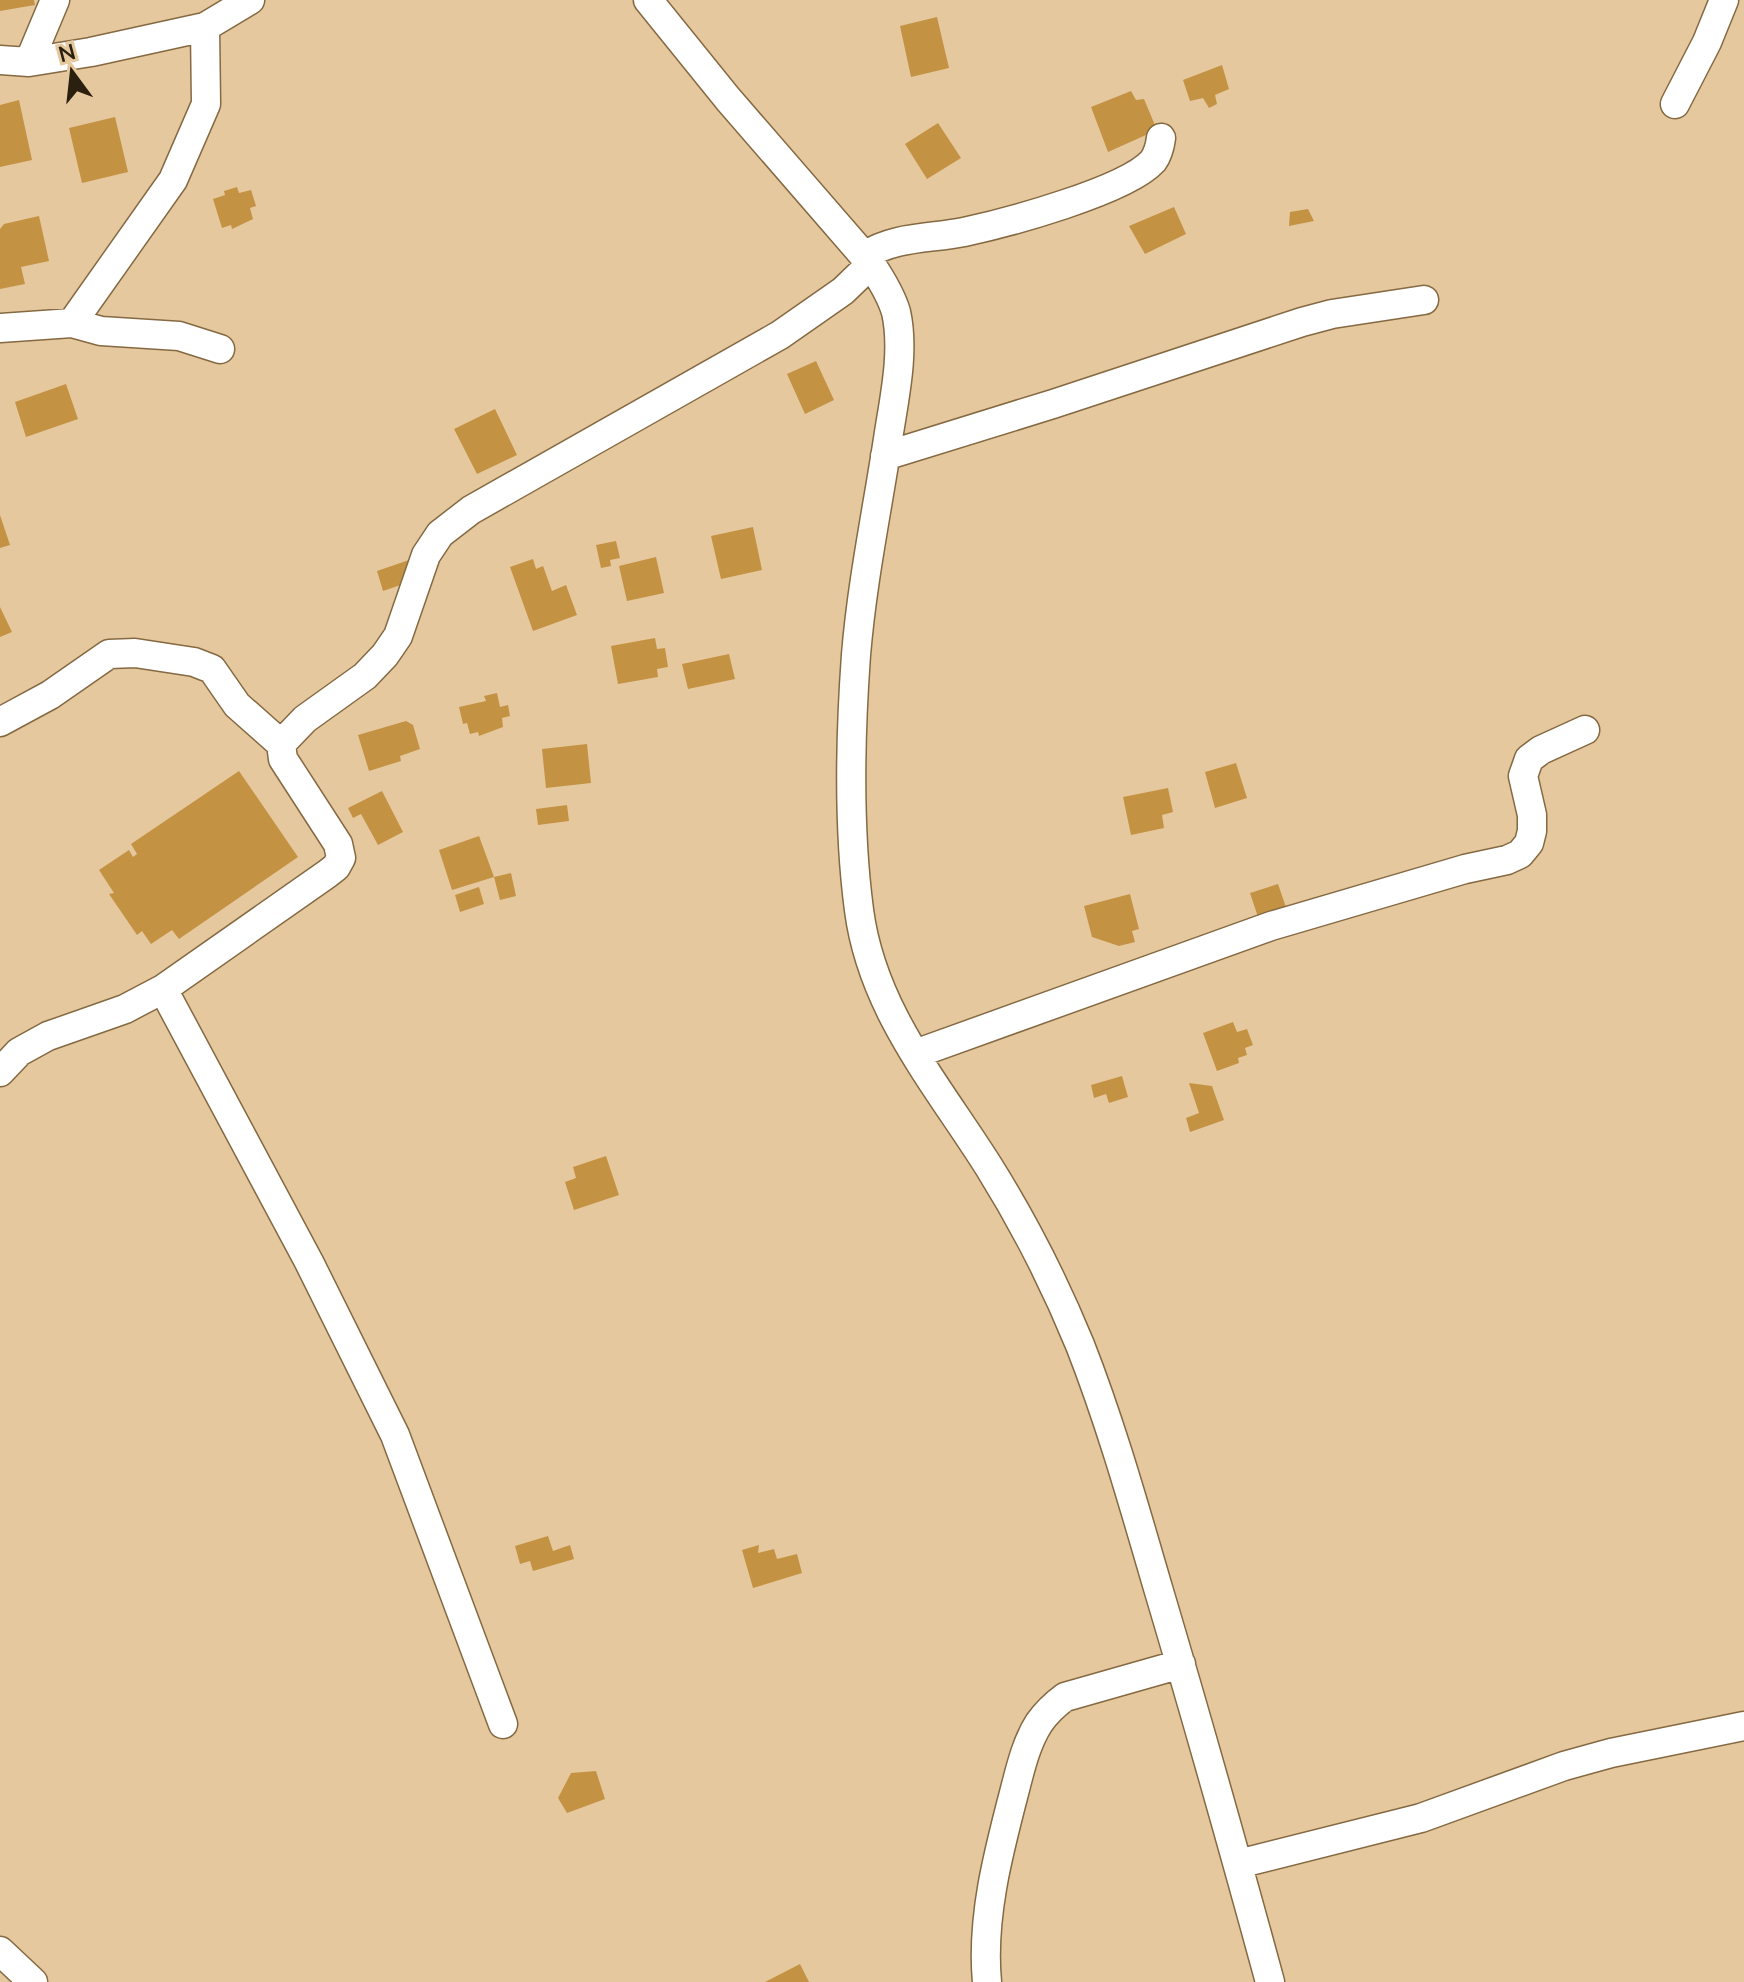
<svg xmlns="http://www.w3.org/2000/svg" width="1744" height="1982" viewBox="0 0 1744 1982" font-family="'Nunito Sans',sans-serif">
<rect width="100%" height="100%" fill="#e6c89e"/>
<!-- building -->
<path fill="#c49243" d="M0,0h34l1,5 -35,6z
M937,17l12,51 -38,9 -11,-51z
M1222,65l7,24 -14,6 2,9 -8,4 -6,-10 -13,3 -7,-21z
M1131,91l5,9 8,-1 13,31 -49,22 -17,-45z
M19,100l13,60 -32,7v-62z
M115,117l13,55 -46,11 -13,-55z
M938,123l23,35 -34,21 -22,-35z
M237,187l2,6 12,-3 5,16 -6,2 3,11 -21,10 -1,-4 -9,3 -9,-29 12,-4 -1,-4z
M1174,207l12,27 -41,20 -16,-28z
M1308,209l6,12 -25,5 1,-14z
M39,216l10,45 -28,6 4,17 -25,5v-60l4,-5z
M816,361l18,39 -29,14 -18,-40z
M66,384l12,35 -52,18 -11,-35z
M495,409l22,46 -40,19 -23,-45z
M0,515l10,30 -10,3z
M753,527l9,43 -41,9 -10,-43z
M616,541l4,17 -10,2 1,6 -10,2 -5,-23z
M656,557l8,36 -37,8 -8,-35z
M533,559l3,10 7,-3 9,25 14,-6 11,30 -44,16 -23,-64z
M409,560l6,20 -32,11 -6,-20z
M0,607l12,25 -12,5z
M655,638l2,11 8,-1 3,19 -11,2 1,8 -40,7 -7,-38z
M729,654l6,25 -47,10 -6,-25z
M497,693l3,14 8,-2 2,11 -8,2 1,9 -24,9 -1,-4 -8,2 -3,-11 -4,1 -4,-17 27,-6 -2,-5z
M406,721l7,4 7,24 -20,7 1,5 -32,10 -11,-36z
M587,744l4,39 -45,5 -4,-39z
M1236,763l11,35 -32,10 -10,-36z
M239,771l59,86 -119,82 -7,-9 -21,14 -9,-13 -5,4 -28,-41 5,-1 -15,-23 30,-20 4,7 4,-3 -6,-10z
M1168,788l5,24 -11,3 2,13 -33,7 -8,-38z
M382,791l21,41 -25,13 -17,-31 -8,4 -5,-10z
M567,805l2,16 -31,4 -2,-16z
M479,836l15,41 -42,13 -13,-40z
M511,873l5,23 -16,4 -6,-23z
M1278,884l9,26 -28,10 -9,-27z
M479,887l5,17 -24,8 -5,-17z
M1130,894l9,35 -7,2 3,11 -16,4 -27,-9 -8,-31z
M1233,1022l4,10 10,-3 6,16 -8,3 2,7 -9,3 1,5 -22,8 -14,-38z
M1122,1076l6,21 -19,6 -3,-9 -12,4 -3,-13z
M1189,1083l23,3 12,34 -34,12 -4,-14 13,-5z
M606,1156l13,39 -45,15 -9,-28 11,-4 -3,-11z
M548,1536l5,15 17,-6 4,14 -41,12 -3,-10 -10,3 -5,-18z
M759,1545l-1,8 16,-4 3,10 20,-5 5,19 -49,15 -11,-38z
M596,1771l9,28 -38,14 -9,-15 13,-25z
M800,1964l9,18h-44z"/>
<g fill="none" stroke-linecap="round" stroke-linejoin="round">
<!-- minor casing -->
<g stroke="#846942" stroke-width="31">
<path id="minor" d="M648,0l80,99 143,165c10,15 20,31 25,48 9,40 -2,87 -8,127 -11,72 -26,143 -32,216 -6,83 -8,172 3,255 13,100 77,173 130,257 35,56 66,117 91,178 31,79 54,161 78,243 39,131 76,262 112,394
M0,60l29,2 62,-10 114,-25 45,-27
M29,62l26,-62
M1675,104l32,-62 17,-42
M864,256c31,-20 65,-17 100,-24 42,-9 162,-41 189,-71 5,-7 7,-15 8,-23
M72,323l101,-143 33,-76 -1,-77
M0,328l72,-5 29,8 78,5 41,13
M885,456l168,-52 249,-82 30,-8 92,-14
M0,722l50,-27 59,-41 26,-1 59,9 18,7 25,36 44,39 2,15 55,85 3,14 -5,9 -9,7 -164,115 -38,20 -77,27 -29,16 -19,20
M281,744l24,-25 60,-43 20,-21 13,-19 28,-81 14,-21 31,-24 309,-175 63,-44 28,-27
M163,989l146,273 86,173 108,289
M915,1054l356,-128 194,-57 42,-9 13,-6 9,-11 3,-12v-16l-9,-39 6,-17 12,-9 44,-20
M1238,1864l183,-46 143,-52 47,-13 133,-27
M0,1951l33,31
M987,1982c-6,-63 11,-128 27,-189 6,-23 12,-50 25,-70 7,-10 15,-18 26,-26l116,-33"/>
</g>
<!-- minor -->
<use href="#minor" stroke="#fff" stroke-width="28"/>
</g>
<!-- north arrow -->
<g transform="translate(72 72) rotate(345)" stroke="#e6c89e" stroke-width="6" paint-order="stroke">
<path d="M0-6L14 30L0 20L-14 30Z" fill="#2b200f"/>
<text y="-12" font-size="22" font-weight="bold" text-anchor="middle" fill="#2b200f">N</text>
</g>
</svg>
